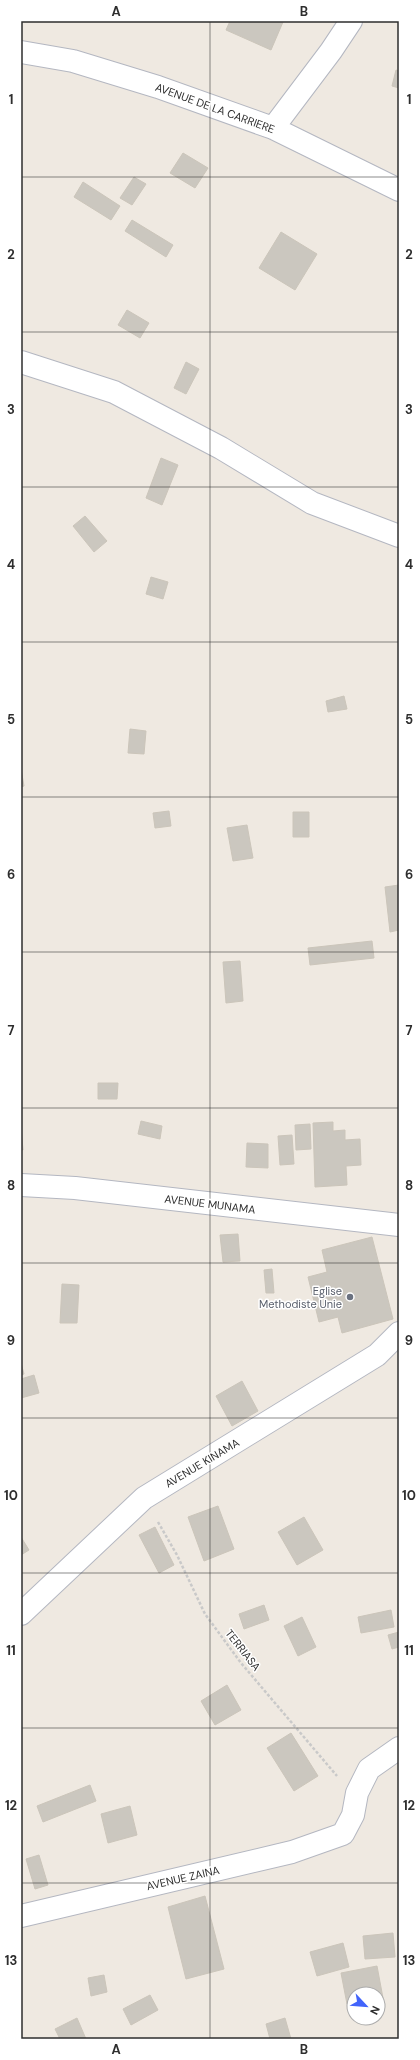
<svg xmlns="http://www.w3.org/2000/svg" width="420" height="2060" viewBox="0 0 420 2060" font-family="'DM Sans',sans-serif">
<rect width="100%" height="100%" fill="#efe9e1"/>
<!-- building -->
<path fill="#cbc7bf" stroke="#cbc5ba" d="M230,21h51l2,1 -12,28 -45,-20z
M396,70l3,1v17l-7,-2z
M183,153l25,15 -13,20 -25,-15z
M134,177l12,7 -14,21 -12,-7z
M83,182l37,24 -9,14 -37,-23z
M132,220l41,25 -7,12 -41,-26z
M281,232l36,22 -22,36 -36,-22z
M127,310l22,13 -9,15 -22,-13z
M186,362l13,7 -13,25 -12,-6z
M161,458l17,7 -16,40 -16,-7z
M85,516l22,25 -13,11 -21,-26z
M151,577l17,5 -5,17 -17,-5z
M344,696l3,13 -19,3 -2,-11z
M130,729l16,2 -2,23 -16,-1z
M21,769l3,17 -3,1z
M169,811l2,15 -16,2 -2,-15z
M293,812h16v25h-16z
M247,825l6,33 -20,3 -6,-33z
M399,885v45l-9,2 -5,-45z
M372,941l2,17 -64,7 -2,-17z
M240,961l3,40 -17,2 -3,-41z
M98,1083h20l-1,16h-19z
M141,1121l21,5 -2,13 -22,-5z
M333,1122v9l12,-1v10l15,-1 1,26 -15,1 1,19 -32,2 -2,-64z
M310,1124l1,25 -15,1 -1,-25z
M21,1127l2,23h-2z
M292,1135l2,29 -14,1 -2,-29z
M247,1143l21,1v24l-22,-1z
M238,1234l2,27 -17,1 -3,-27z
M372,1237l21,82 -51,14 -4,-16 -19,5 -11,-45 19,-5 -5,-22z
M272,1269l2,24h-8l-2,-23z
M62,1284l17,1 -2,38h-17z
M21,1363l3,11 -3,1z
M34,1375l5,18 -18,5v-19z
M242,1381l16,30 -26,15 -16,-30z
M218,1506l16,43 -30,12 -16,-44z
M304,1517l19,33 -26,15 -19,-33z
M155,1527l19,38 -15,8 -20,-38z
M21,1537l8,13 -8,5z
M264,1605l5,15 -25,9 -5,-15z
M391,1610l3,17 -33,6 -3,-16z
M302,1617l14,30 -18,9 -14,-30z
M399,1632v15l-7,2 -4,-14z
M227,1685l14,25 -26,15 -14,-24z
M291,1733l27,43 -24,15 -27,-43z
M90,1785l6,16 -53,21 -6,-16z
M130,1806l7,29 -29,8 -7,-29z
M39,1855l9,30 -13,4 -9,-30z
M205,1896l19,73 -38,10 -18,-72z
M393,1933l2,24 -30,2 -2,-23z
M343,1943l6,24 -32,9 -7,-24z
M377,1966l6,32h-5v-4h-24v9l-7,1 -6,-31z
M104,1975l3,17 -16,4 -3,-18z
M150,1995l8,15 -27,15 -8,-16z
M77,2018l9,21h-26l-5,-10z
M285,2018l6,21h-21l-4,-15z"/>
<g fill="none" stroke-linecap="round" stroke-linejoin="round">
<!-- minor casing -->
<g stroke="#b4b7c1" stroke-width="24">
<path id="minor" d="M21,52l52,9 85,26 115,41 126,62
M273,128l58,-77 20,-30
M21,362l93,30 107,56 91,55 87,33
M21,1614l123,-116 233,-143 22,-22
M21,1916l271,-64 51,-18 10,-19 4,-22 12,-24 30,-21"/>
</g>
<!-- tertiary casing -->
<g stroke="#b4b7c1" stroke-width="24">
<path id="tertiary" d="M21,1185l54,3 324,37"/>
</g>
<!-- path -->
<path stroke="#c9c9c9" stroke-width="2.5" stroke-dasharray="3 2" stroke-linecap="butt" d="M158,1522l19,33 28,59 36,49 96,113"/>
<!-- minor -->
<use href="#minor" stroke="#fff" stroke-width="22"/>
<!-- tertiary -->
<use href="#tertiary" stroke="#fff" stroke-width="22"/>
</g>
<!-- grid -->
<path fill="none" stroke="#2e2e2e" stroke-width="1" stroke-opacity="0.55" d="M210,21v2018M21,177h378M21,332h378M21,487h378M21,642h378M21,797h378M21,952h378M21,1108h378M21,1263h378M21,1418h378M21,1573h378M21,1728h378M21,1883h378"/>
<!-- markers -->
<circle fill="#6b7280" stroke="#fff" stroke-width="1.5" cx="350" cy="1297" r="4"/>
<g text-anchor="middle" stroke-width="3" stroke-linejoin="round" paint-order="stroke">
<!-- street labels -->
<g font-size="11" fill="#2e2e2e" stroke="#fff">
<text transform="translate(215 108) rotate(20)" y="4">AVENUE DE LA CARRIERE</text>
<text transform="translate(210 1204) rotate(7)" y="4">AVENUE MUNAMA</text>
<text transform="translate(202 1463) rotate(-31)" y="4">AVENUE KINAMA</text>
<text transform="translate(243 1650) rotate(52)" y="4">TERRIASA</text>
<text transform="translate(183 1878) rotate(-13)" y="4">AVENUE ZAINA</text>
</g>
<!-- worship labels -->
<g font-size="11" fill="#5b616d" stroke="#fff" text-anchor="end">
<text x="342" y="1295">Eglise<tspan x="342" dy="13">Methodiste Unie</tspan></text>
</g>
</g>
<!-- border -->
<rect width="420" height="2060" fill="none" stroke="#ffffff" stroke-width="44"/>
<!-- north arrow -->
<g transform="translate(366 2006) rotate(116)"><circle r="19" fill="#ffffff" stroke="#ababab"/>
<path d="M0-3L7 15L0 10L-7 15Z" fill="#4264fb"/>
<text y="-6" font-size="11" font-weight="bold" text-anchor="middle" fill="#2e2e2e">N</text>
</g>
<rect x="22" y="22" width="376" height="2016" fill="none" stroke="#2e2e2e" stroke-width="1.5"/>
<g font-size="13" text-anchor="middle" font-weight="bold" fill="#2e2e2e">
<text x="116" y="16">A</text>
<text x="304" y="16">B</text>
<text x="11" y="104">1</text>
<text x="409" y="104">1</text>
<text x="11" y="259">2</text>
<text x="409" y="259">2</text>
<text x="11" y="414">3</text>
<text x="409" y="414">3</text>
<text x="11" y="569">4</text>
<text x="409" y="569">4</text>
<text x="11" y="724">5</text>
<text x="409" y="724">5</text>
<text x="11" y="879">6</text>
<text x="409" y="879">6</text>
<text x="11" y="1035">7</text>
<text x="409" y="1035">7</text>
<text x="11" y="1190">8</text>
<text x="409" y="1190">8</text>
<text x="11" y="1345">9</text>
<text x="409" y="1345">9</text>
<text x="11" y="1500">10</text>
<text x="409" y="1500">10</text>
<text x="11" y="1655">11</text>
<text x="409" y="1655">11</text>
<text x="11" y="1810">12</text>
<text x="409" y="1810">12</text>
<text x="11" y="1965">13</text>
<text x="409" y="1965">13</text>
<text x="116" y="2054">A</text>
<text x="304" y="2054">B</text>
</g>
</svg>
